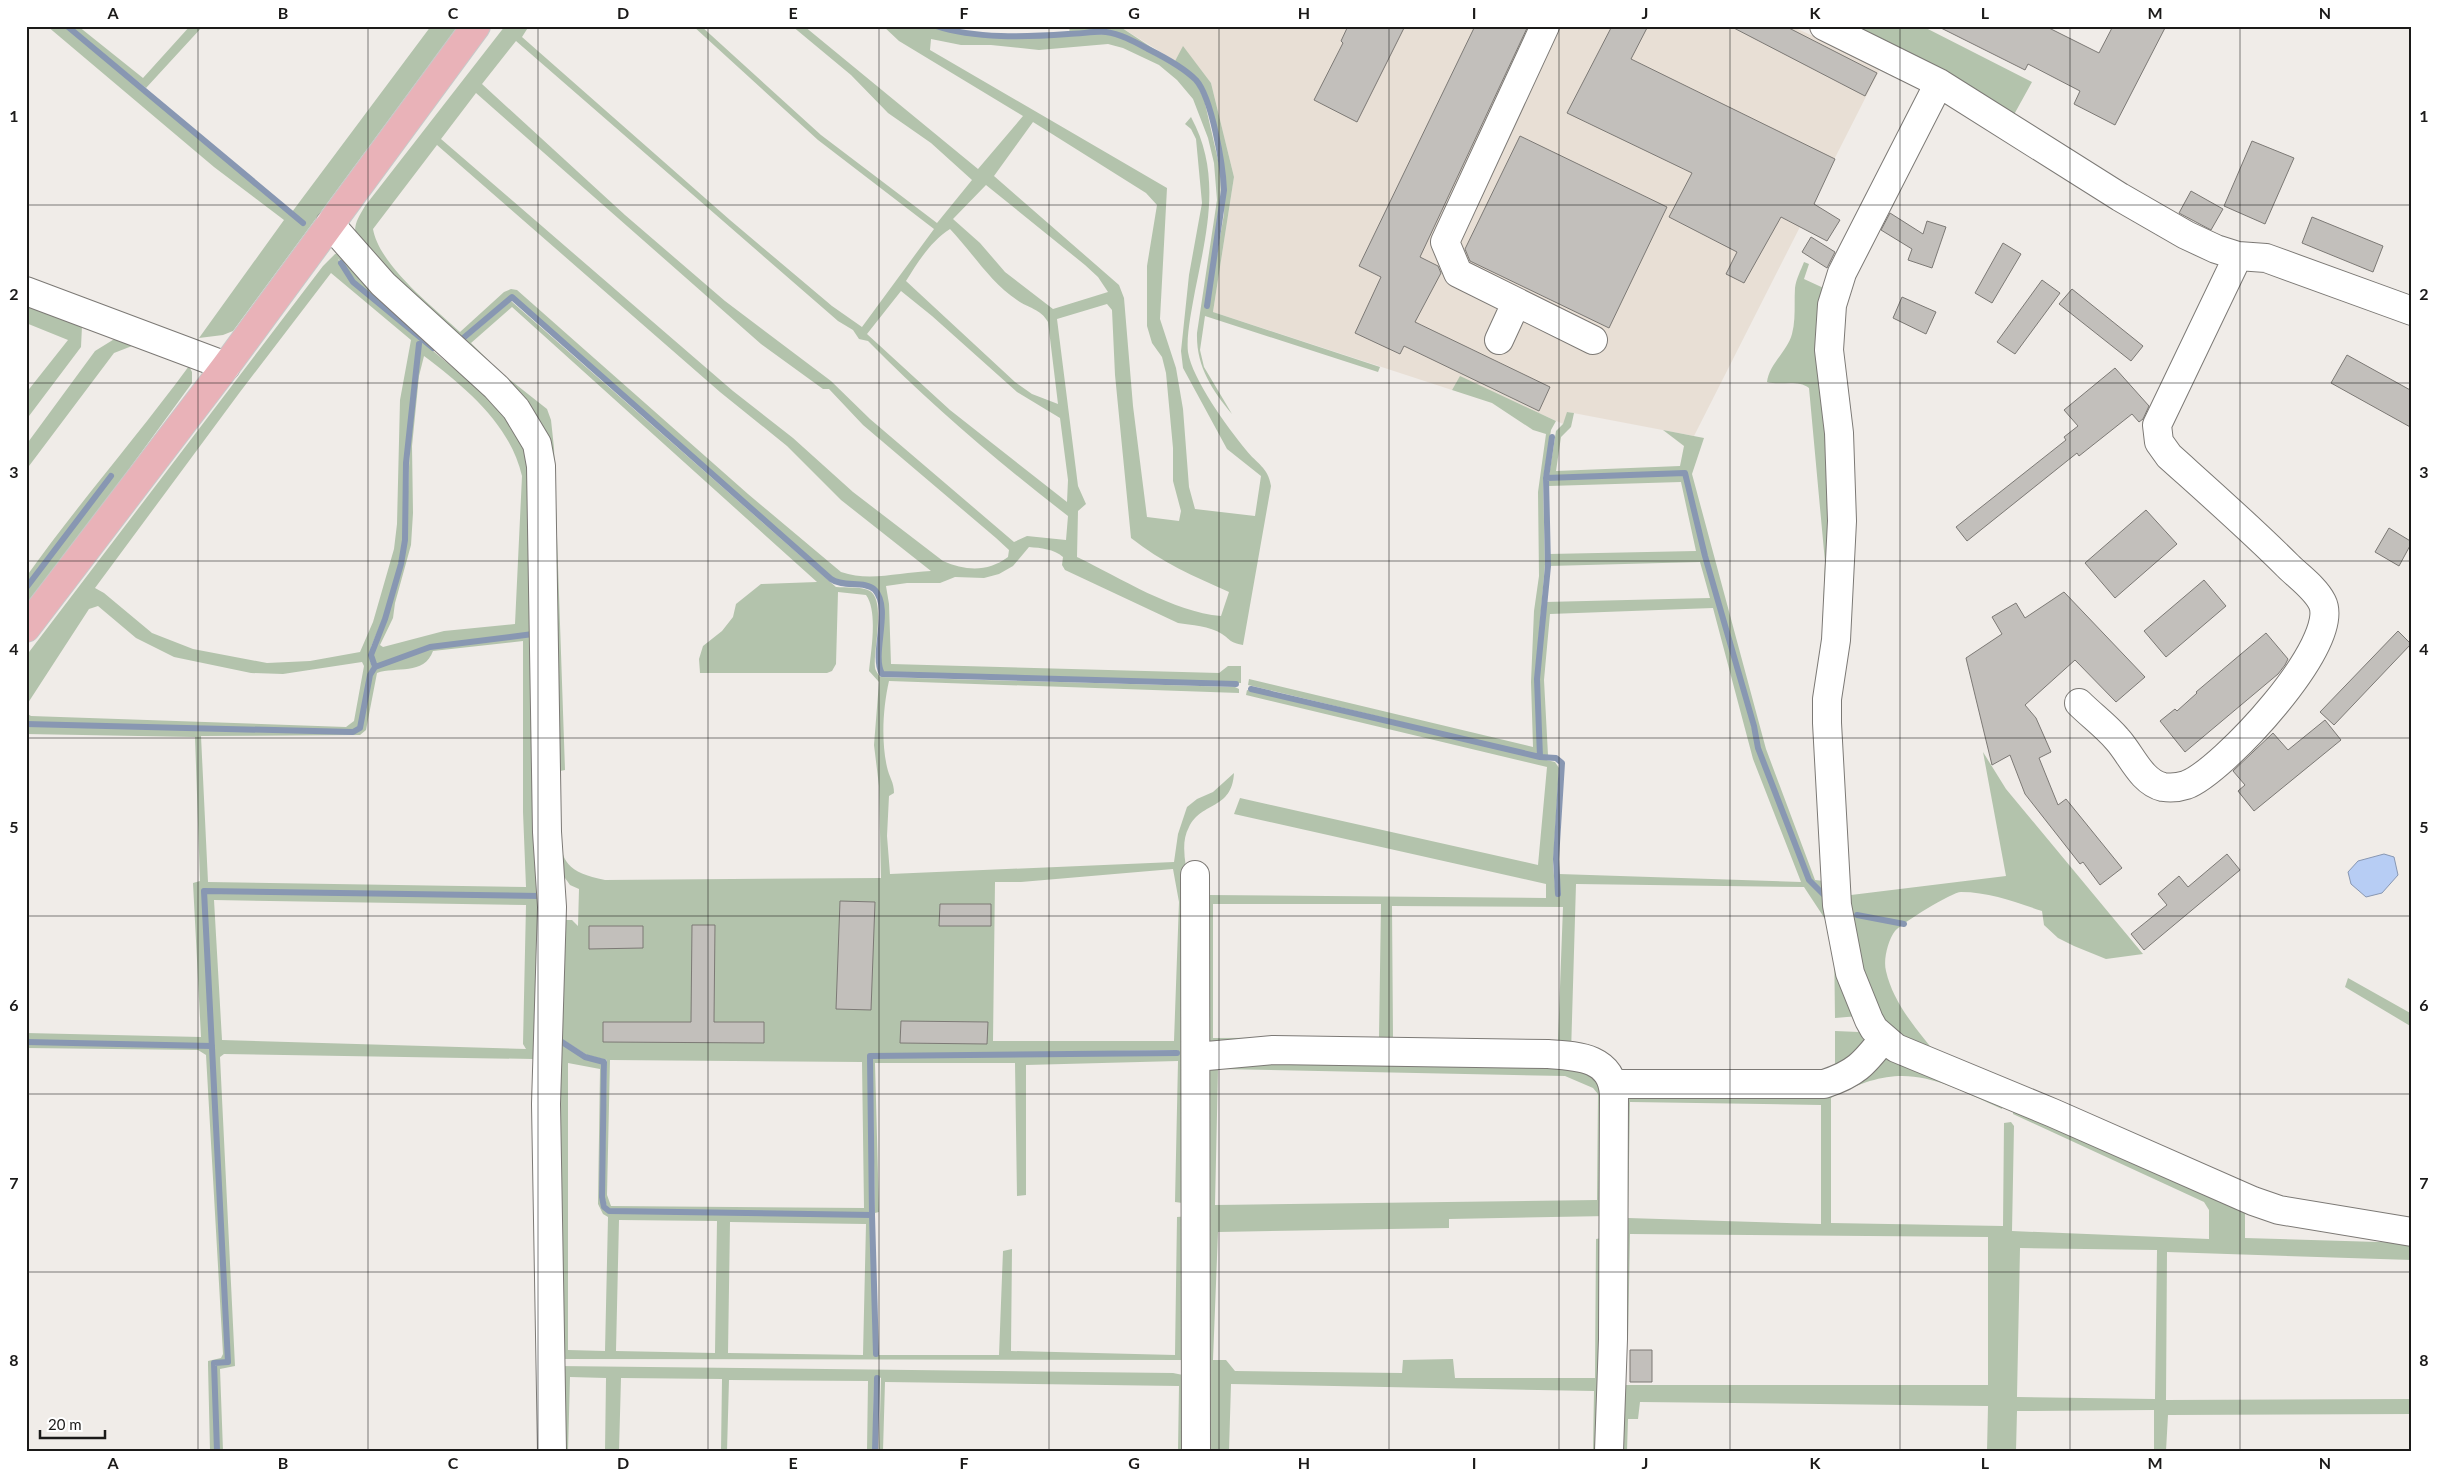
<svg xmlns="http://www.w3.org/2000/svg" width="2438" height="1477" viewBox="0 0 2438 1477" font-family="Lato,sans-serif">
<rect width="100%" height="100%" fill="#f0ece8"/>
<!-- built -->
<path fill="#e8dfd5" d="M1119,26h672l90,41 -187,369 -126,-24 -5,12 -103,-47 -8,13 -239,-78 21,-135 -23,-94 -28,-36 -8,14z"/>
<!-- green -->
<path fill="#b3c3ac" fill-rule="evenodd" d="M47,26h17l241,199 -13,-13 139,-186h27l-225,305 -10,4 -24,3 85,-118 -70,-53z
M69,26h9l65,52 47,-52h13l-57,62z
M505,26h24l-7,11 208,183 102,86 30,21 72,-98 -116,-89 -125,-114h8l120,109 116,88 35,-43 -41,-37 -43,-30 -37,-38 -59,-49h12l174,143 45,-53 -124,-75 -16,-15h48l24,6 67,6 85,-4 19,5 57,32 13,12 8,16 17,74 -1,40 -15,93 3,1 16,-93 1,-41 -18,-75 -9,-17 -23,-20 8,-15 28,37 23,94 -21,135 167,55 -2,5 -173,-56 -5,34 4,17 28,47c-20,-24 -36,-48 -35,-81l20,-133 -3,-37 -6,-25 -15,-39 -16,-19 -18,-15 -36,-17 -15,-4 -69,6 -48,-5h-30l-30,-6 -1,11 237,138 -7,131 16,49 7,41 6,78 6,22 60,7 6,-40 -34,-27 -44,-81 -2,-17 8,-76 13,-72 -6,-64 -5,-10 -6,-5 6,-7c31,57 16,114 4,174 -3,17 -9,45 -7,61 4,27 40,76 58,98 11,14 22,17 25,36l-28,159c-14,-3 -11,-4 -21,-11 -12,-8 -31,-9 -44,-11l-113,-53 -3,-5 1,-8c-9,-8 -22,-9 -34,-10l-16,19 -14,8 -15,4 -29,-1 -15,6h-33l-21,3 3,18 2,60 328,9 9,-7h13v17l-358,-11c-10,-17 9,-66 -7,-83 -11,-11 -32,-3 -44,-12l-151,-130 -169,-152 -52,43 3,4 48,-41 325,286c9,1 26,-1 34,4 16,10 3,60 5,76 0,3 3,7 5,10l355,10 4,2v4l-350,-12c-6,26 -8,60 -2,86 2,10 7,15 7,26l-5,3 -2,40 3,38 284,-12 4,-28 9,-27 10,-8 16,-7 21,-19c-2,37 -32,28 -45,54 -9,16 -3,37 -1,54l2,323 -15,-2 3,-141 -152,4v130l-9,1 -2,-133h-140l4,149 -4,1 -3,-155 306,-3v-5l-310,5 3,158 -258,-2 -6,-4 -3,-11 3,-136 -20,-5 -25,-16 -1,5 24,15 18,5 -3,134 3,10 5,5 262,3 4,139h125l4,-104 9,-2 -1,102 164,4 2,-138 13,-1v144l-631,-1 -7,-215 13,-224h7l6,6 1,-37 -9,-4 -10,-14 -17,-417 -187,-216c-3,-13 2,-20 9,-32zM516,41l322,280 15,9 6,9 9,2c63,64 130,121 200,175l-2,24 -39,-4 -13,6 -144,-123 -39,-38 -106,-80 -100,-86 -143,-131zM476,93l285,251 62,45h6l34,36 133,113 13,12 -1,7c-20,15 -42,14 -65,4l-90,-69 -60,-54 -60,-47 -292,-252zM1033,122l113,71 11,12 -10,61v60l5,17 10,14 4,16 7,75v33l8,30 -2,10 -32,-4 -14,-111 -9,-108 -5,-13 -125,-109zM437,145l283,247 67,54 54,54 90,71c-31,1 -61,11 -90,1l-93,-78 -231,-204 -6,-1 -7,3 -44,40c-26,-24 -81,-67 -87,-103zM986,185l99,80 13,12 10,15 -55,17 -48,-37 -25,-29 -27,-24zM950,229c22,23 40,53 67,71 11,8 24,9 31,22l10,82 -26,-10 -17,-12 -109,-101c12,-19 24,-39 44,-52zM901,291l31,25 85,76 43,26 8,62 -1,22 -117,-92 -83,-76zM1107,304l5,6 3,65 16,163c30,24 64,39 98,54l-8,24c-48,-4 -100,-38 -144,-59l1,-46 8,-7 -8,-18 -21,-167zM512,307l305,275 -56,2 -25,20 -3,13 -11,14 -19,15 -4,13 1,14h127l5,-2 4,-7 2,-72 28,3c12,16 5,56 3,76l10,11 -5,63 5,41 2,92 -276,2c-40,-8 -46,-19 -45,-58 1,-17 0,-34 0,-51l5,-1 -11,-322 -3,-28 -4,-11 -48,-38 -28,-28zM1173,869l6,33 -5,139h-181l2,-159h26zM610,1060l252,2 2,146 -253,-2 -4,-11zM568,1063l32,6 -2,135 5,10 5,3 -3,134 -37,-1zM619,1220l98,1 -2,132 -99,-2zM730,1222l136,2 -3,131 -135,-2z
M1070,26h49l41,27c-39,-20 -46,-24 -91,-20z
M1835,26h87l110,56 -21,38z
M341,252l7,4c27,27 54,54 82,80 31,28 85,65 101,104 6,17 5,39 7,57l2,275 4,96 5,37 -7,209 6,337h-2l-6,-336 4,-207 -5,-37 -5,-232 2,-120 -3,-48 -4,-21 -6,-18 -33,-37 -135,-114 -13,-19 -4,-3 14,24 136,114 32,37 10,37 3,48 -1,114 -102,13 -55,19 -2,-10 13,-36 16,-55 4,-23 5,-123 9,-67 -3,-3 -12,115 -2,77 -4,23 -16,55 -12,29 -1,13 2,7 -4,7 -10,53 -5,3 -327,-7v-10l5,3 315,11 8,-6 10,-55 -2,-4 -79,12 -32,-1 -77,-16 -38,-19 -38,-32 -9,3 -63,97v-50l297,-390 12,-12zM331,273l80,67 -11,60 -3,124 -3,25 -21,73 -13,30 -50,9 -43,2 -74,-14 -41,-16 -48,-40 -9,-5 145,-196zM424,356c41,31 86,68 98,120l-7,148 -71,7 -61,16 -3,-2 13,-27 2,-15 16,-58 2,-32 -1,-67 7,-70z
M1804,262l5,2 -5,15 26,12 6,201 -5,408 -21,-21 -50,-131 -4,-22 -49,-170 -21,-85 -137,5 7,-45 7,-7 4,-12 7,1 -3,14 -10,10 -5,34 124,-5 4,-20 -21,-16 41,8 -12,36 74,275 49,131 9,1 -3,-224 4,-95 -16,-174c-12,-9 -28,-2 -42,-6 2,-18 20,-30 25,-48 4,-15 2,-31 3,-46 1,-9 6,-18 9,-26z
M26,304l56,22 -1,21 -55,73v-27l42,-53 -42,-17z
M116,338l16,8 -18,7 -88,117v-25l69,-94z
M189,366l3,6v11l-166,227v-19l86,-114 -2,-2 -84,110v-8c52,-73 110,-139 163,-211z
M1460,376l96,45 -5,9 -8,50 2,85 -10,114 3,76 -290,-70 1,-6 284,68 -2,-65 3,-71 5,-35 -1,-84 8,-58 -13,-4 -41,-27 -40,-13z
M1684,475l20,82 35,119 18,73 51,133 25,25 26,109 -24,2 -1,-79 -3,-11 -27,-41 -228,-3 -5,169 -362,-3 -10,-160 9,5 338,3v-14l-312,-70 6,-16 298,67 9,-98 -301,-72 1,-5 308,72 4,6 -6,97 3,32 4,-1 -1,-22 242,8 -48,-123 -40,-151 -163,6 -6,66 4,75h-6l-4,-76 7,-77 165,-4 -10,-36 -151,4v-12l147,-3 -15,-69 -132,4v-6zM1213,904h168l-2,133 -166,1zM1392,906l171,1 -5,134 -165,-3z
M532,636l4,235 3,23 -336,-5 8,155 -185,-4v-7l175,4 -8,-154 7,-2 -5,-144 -169,-3v-8l327,7 8,-4 10,-54 4,-6 56,-20zM523,641v171l3,75 -318,-5 -7,-146 159,-1 6,-5 11,-57c19,-7 47,3 56,-22z
M1983,752l23,37 137,165 -37,5 -32,-13 -16,-8 -14,-13 -2,-14c-27,-9 -53,-19 -81,-19 -9,0 -59,31 -66,39 -7,9 -12,29 -9,40 8,35 34,62 56,90l-44,-16 -44,-72 -8,-140 5,62 155,-19z
M206,893l333,5 -1,471 -5,-310 -309,-5 -4,3 15,309 -15,3 3,82h-5l-2,-87 14,-1zM214,900l312,5 -3,139 3,5 -304,-9z
M2348,978l64,36v13l-67,-40z
M1835,1031l24,1 6,8 -1,6 -29,26z
M26,1044l185,4 16,312 -15,2 3,89h-5l-2,-86v-4l13,-3 2,-4 -17,-299 -8,-5 -172,-2z
M1889,1054l115,44 -2,11c-69,-31 -99,-50 -171,-11v125l172,3 1,-103 7,-1 3,4 -2,105 197,8v-29l-5,-8 -191,-88 1,-12 231,102v34l167,5v17l-245,-8 -1,148 246,-1v15l-244,1 -2,36h-12v-41l-137,1 -1,40h-29l1,-45 -348,-4 -2,17h-10l-1,32h-12l2,-66h371v-148l-358,-3 -2,106h-10l1,-244 204,-5zM1630,1102l191,3v119l-193,-6zM2020,1248l137,2 -2,149 -138,-2z
M1552,1059l51,18 5,139 -159,3v9l-231,4 -5,128h13l9,11 167,2 1,-13 50,-1 2,19h140l1,-139 12,-2 -2,214h-13l1,-60 -363,-7 -2,67h-28l1,-379 12,-12zM1218,1069l347,7 28,12 5,6 -1,106 -382,5z
M557,1366l616,7 10,2 7,76h-12l1,-65 -294,-4 -2,69h-4l2,-73 -4,-2 -3,2 -1,73h-6l1,-70 -139,-1 -2,71h-6l1,-72 -101,-1 -2,73h-14l1,-73 -36,-1 -2,74h-11z"/>
<!-- water -->
<path fill="#b7cdf4" stroke="#8897b2" d="M2384,854l10,3 4,18 -16,18 -16,4 -15,-13 -3,-12 10,-11z"/>
<g fill="none" stroke-linecap="round" stroke-linejoin="round">
<!-- stream -->
<path stroke="#8897b2" stroke-width="6" d="M67,26l236,197
M936,26c39,13 91,11 132,8 13,0 26,-3 38,-2 15,2 29,10 42,17 16,8 35,18 48,31 16,18 27,85 28,110l-17,116
M341,263l12,19 80,66
M461,340l51,-43 319,282c12,9 34,1 44,11 17,19 -4,64 7,84l354,10
M1546,478l139,-5 20,83 49,170 4,22 51,132 18,18
M26,588l85,-112
M375,667l-4,-12 14,-36 16,-55 4,-24 1,-77 13,-119
M1251,689l289,68 -3,-78 11,-113 -2,-88 6,-41
M26,724l327,8 7,-4 10,-53 5,-8 55,-20 103,-13
M1540,757l16,1 6,5 -6,96 2,35
M1857,915l47,9
M26,1042l186,4
M562,1042l23,15 19,5 -2,135 2,10 5,4 263,4 4,139
M872,1215l-2,-159 307,-3
M217,1451l-3,-88 14,-1 -24,-471 336,5
M875,1451l2,-73"/>
</g>
<!-- building -->
<path fill="#c2bfbb" stroke="#7c7975" d="M1348,26h57l-48,96 -43,-22 29,-57 -2,-2z
M1475,26h53l-108,231 18,9 3,7 -26,49 135,65 -11,24 -135,-65 -4,8 -45,-21 26,-56 -22,-11z
M1612,26h36l-17,33 204,100 -21,45 26,16 -13,21 -46,-24 -37,66 -18,-9 11,-22 -68,-35 23,-44 -125,-60z
M1730,26h55l92,47 -12,23z
M1937,26h108l54,27 14,-27h53l-51,99 -41,-21 6,-13 -52,-27 -3,6z
M1520,136l147,71 -58,121 -139,-67 -5,-12z
M2252,141l42,17 -29,66 -41,-18z
M2191,191l32,18 -12,21 -32,-17z
M1890,213l33,21 4,-13 19,6 -14,41 -24,-8 4,-11 -31,-19z
M2312,217l71,29 -10,26 -71,-29z
M1811,237l24,15 -8,16 -25,-16z
M2003,243l18,11 -29,49 -17,-10z
M2042,280l18,13 -45,61 -18,-12z
M2072,289l71,57 -12,15 -72,-57z
M1902,297l34,15 -10,22 -33,-16z
M2347,355l65,36v37l-81,-45z
M2115,368l34,38 -6,13 -4,3 -7,-8 -53,42 -2,-3 -110,88 -11,-14 110,-87 -2,-3 14,-11 -14,-16z
M2146,510l31,34 -62,54 -30,-35z
M2389,528l23,14 -13,24 -24,-14z
M2204,580l22,26 -60,51 -22,-26z
M2064,592l81,85 -29,25 -41,-42 -50,45 11,13 15,34 -12,6 19,47 8,-6 56,69 -22,17 -17,-23 -3,2 -55,-70 -15,-39 -18,10 -26,-107 36,-24 -10,-17 24,-14 9,15z
M2398,631l13,13 -77,81 -14,-13z
M2266,633l22,26 -3,6 -7,9 -93,78 -25,-31 15,-12 2,2 20,-18 -1,-1z
M2325,720l16,20 -87,71 -16,-20 7,-6 -12,-14 40,-38 15,17z
M2227,854l13,16 -96,80 -13,-16 36,-29 -9,-11 21,-18 9,11z
M840,901l35,1 -4,108 -35,-1z
M940,904h51v22h-52z
M692,925h23l-1,97h50v21l-161,-1v-20h88z
M589,926h54v22l-54,1z
M901,1021l87,1 -1,22 -87,-1z
M1630,1350h22v32h-22z"/>
<g fill="none" stroke-linecap="round" stroke-linejoin="round">
<!-- minor casing -->
<g stroke="#7c7975" stroke-width="30">
<path id="minor" d="M1545,26l-100,216 13,31 135,67
M1824,26l115,57 181,114 66,38 30,14 22,7 28,2 146,53
M1939,83l-97,190 -10,32 -3,45 10,83 3,88 -6,119 -9,59v24l10,182 13,68 19,47 5,9 22,19 157,65 200,88 26,9 133,22
M330,224l53,60 113,103 20,22 21,35 4,22 6,366 5,75 -6,197 6,347
M26,291l200,75
M1499,340l17,-37
M2079,703c12,12 27,23 38,36 14,15 24,43 46,48 7,1 17,0 23,-2 36,-13 157,-143 136,-183 -7,-14 -23,-25 -34,-36 -38,-38 -79,-74 -119,-110l-10,-14 -2,-17 81,-169
M1195,875l1,576
M1196,1057l77,-7 275,4c30,2 64,3 66,41l-1,244 -4,112
M1613,1084h211c31,-10 40,-20 60,-46"/>
</g>
<!-- major casing -->
<g stroke="#c8c8c8" stroke-width="30">
<path id="major" d="M26,628l200,-262 250,-340"/>
</g>
<!-- minor -->
<use href="#minor" stroke="#fff" stroke-width="28"/>
<!-- major -->
<use href="#major" stroke="#e9b2b8" stroke-width="28"/>
</g>
<!-- grid -->
<path fill="none" stroke="#1b1a19" stroke-width="1" stroke-opacity="0.55" d="M198,26v1425M368,26v1425M538,26v1425M708,26v1425M879,26v1425M1049,26v1425M1219,26v1425M1389,26v1425M1559,26v1425M1730,26v1425M1900,26v1425M2070,26v1425M2240,26v1425M26,205h2386M26,383h2386M26,561h2386M26,738h2386M26,916h2386M26,1094h2386M26,1272h2386"/>
<!-- border -->
<rect width="2438" height="1477" fill="none" stroke="#ffffff" stroke-width="55"/>
<!-- scale -->
<path d="M40 1430v8h65v-8" fill="none" stroke="#1b1a19" stroke-width="2.5"/>
<text x="48" y="1430" font-size="15" fill="#1b1a19" stroke="#ffffff" stroke-width="4" paint-order="stroke">20 m</text>
<rect x="28" y="28" width="2382" height="1422" fill="none" stroke="#1b1a19" stroke-width="2"/>
<g font-size="16" text-anchor="middle" font-weight="bold" fill="#1b1a19">
<text x="113" y="19">A</text>
<text x="283" y="19">B</text>
<text x="453" y="19">C</text>
<text x="623" y="19">D</text>
<text x="793" y="19">E</text>
<text x="964" y="19">F</text>
<text x="1134" y="19">G</text>
<text x="1304" y="19">H</text>
<text x="1474" y="19">I</text>
<text x="1645" y="19">J</text>
<text x="1815" y="19">K</text>
<text x="1985" y="19">L</text>
<text x="2155" y="19">M</text>
<text x="2325" y="19">N</text>
<text x="14" y="122">1</text>
<text x="2424" y="122">1</text>
<text x="14" y="300">2</text>
<text x="2424" y="300">2</text>
<text x="14" y="478">3</text>
<text x="2424" y="478">3</text>
<text x="14" y="655">4</text>
<text x="2424" y="655">4</text>
<text x="14" y="833">5</text>
<text x="2424" y="833">5</text>
<text x="14" y="1011">6</text>
<text x="2424" y="1011">6</text>
<text x="14" y="1189">7</text>
<text x="2424" y="1189">7</text>
<text x="14" y="1366">8</text>
<text x="2424" y="1366">8</text>
<text x="113" y="1469">A</text>
<text x="283" y="1469">B</text>
<text x="453" y="1469">C</text>
<text x="623" y="1469">D</text>
<text x="793" y="1469">E</text>
<text x="964" y="1469">F</text>
<text x="1134" y="1469">G</text>
<text x="1304" y="1469">H</text>
<text x="1474" y="1469">I</text>
<text x="1645" y="1469">J</text>
<text x="1815" y="1469">K</text>
<text x="1985" y="1469">L</text>
<text x="2155" y="1469">M</text>
<text x="2325" y="1469">N</text>
</g>
</svg>
